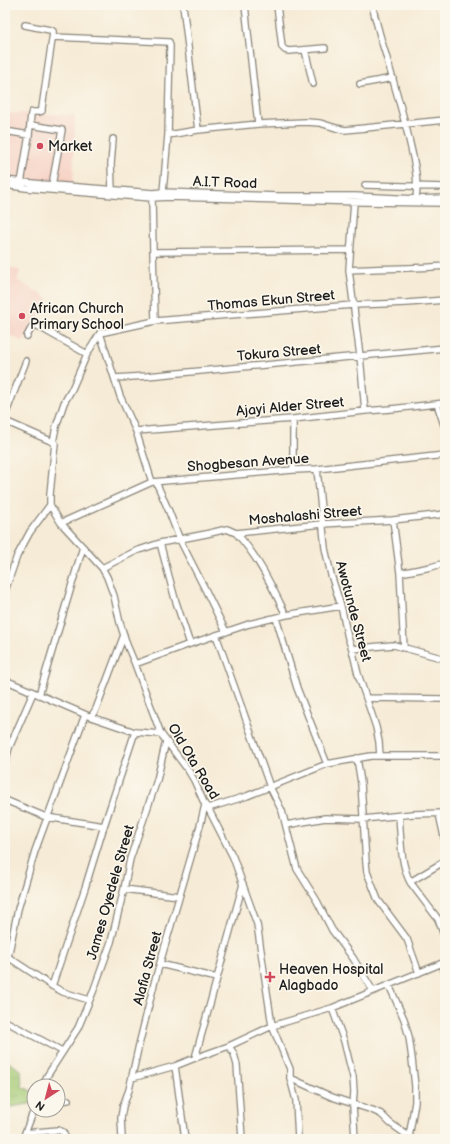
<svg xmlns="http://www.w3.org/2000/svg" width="450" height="1144" viewBox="0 0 450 1144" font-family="'Balsamiq Sans',sans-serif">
<defs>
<pattern id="grass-tufts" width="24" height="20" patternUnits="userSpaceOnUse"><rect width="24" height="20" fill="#a6cb76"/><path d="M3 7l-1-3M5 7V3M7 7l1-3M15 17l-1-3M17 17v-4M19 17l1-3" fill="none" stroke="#8eae66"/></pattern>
</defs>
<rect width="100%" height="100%" fill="#fbf7ec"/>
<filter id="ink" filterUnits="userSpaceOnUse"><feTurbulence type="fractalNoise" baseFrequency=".025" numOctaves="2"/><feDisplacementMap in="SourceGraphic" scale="8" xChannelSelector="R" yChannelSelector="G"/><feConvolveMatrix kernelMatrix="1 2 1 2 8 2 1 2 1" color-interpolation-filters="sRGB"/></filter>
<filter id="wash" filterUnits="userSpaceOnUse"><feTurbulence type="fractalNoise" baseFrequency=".012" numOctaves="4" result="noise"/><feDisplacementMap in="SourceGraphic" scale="16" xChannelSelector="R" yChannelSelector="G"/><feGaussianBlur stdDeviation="0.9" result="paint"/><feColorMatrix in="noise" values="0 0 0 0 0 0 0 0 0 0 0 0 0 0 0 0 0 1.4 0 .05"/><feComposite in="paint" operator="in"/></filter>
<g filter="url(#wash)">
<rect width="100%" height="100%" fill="#f6ebd6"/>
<!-- built -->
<path fill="#f6d2c4" d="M5,113l70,2 -2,72 -68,-9z
M5,265l15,6 -3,9 32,19 -26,43 -16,-8 -2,4z"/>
<!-- grass -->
<path fill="url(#grass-tufts)" stroke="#617449" d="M5,1060l16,10 1,17 12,5v11l-29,5z"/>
</g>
<g filter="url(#ink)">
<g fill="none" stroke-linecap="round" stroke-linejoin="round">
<!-- minor casing -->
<g stroke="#898479" stroke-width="8">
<path id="minor" d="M183,5l15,125
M245,5l13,119
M277,5l5,42 3,3 4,1 36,-3
M372,5c4,16 8,32 13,47 8,28 16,55 23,83 5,22 11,42 8,64
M53,37l116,5 1,4 -2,89 -5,57
M305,50l8,34
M360,84l33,-6
M30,125l32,5 -10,55
M5,131l24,4
M168,135l30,-5 60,-6 48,-2 14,1 16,5 9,2 100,-10
M5,180l36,4 112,9 10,-1 113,4h79l61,3 29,-1
M21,183l8,-48 2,-21 1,-2h7l3,-1v-3l11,-75v-2l-3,-1 -25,-5
M5,185l21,3 126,10 16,-1 196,5 81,1
M365,185l80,2
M112,190l-1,-26 2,-25
M152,198l1,54 2,69
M354,202l-5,68 11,86 5,55
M153,252l197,-2
M349,270c32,-2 64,-1 96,-4
M100,333l55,-12 198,-16 54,-2 38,-3
M100,333l20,63 16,35 16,51
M27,336l6,-11h3l51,29
M115,378l32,-2 298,-28
M437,404l8,24
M5,419l1,-6 20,-52
M5,421l48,21 2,1 -5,51v11l11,18 41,45 5,9 7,19 6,27 7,22 8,19 26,70 27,36 6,10 11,25 3,3 25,49 24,67 15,102 18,43v9l6,22 2,39
M136,431l157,-12 72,-8 26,-2 54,-6
M53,442l3,-15 8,-24 8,-14 15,-35 13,-21
M317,469l8,79 6,27 10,31 7,32 4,11 6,25 18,53 3,15 1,14
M293,470v-51
M156,482l12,27 12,31 25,49 21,43
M393,520l7,53 4,75
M61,523l91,-41 141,-12 24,-1 128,-14
M236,533c22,23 36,54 50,82
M160,543l15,56 15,45
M102,568l34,-17 24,-8 46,-9 21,-5 9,4 86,-9 71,-4 52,-6
M400,573l31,-6 14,-4
M5,591l12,-35 13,-24 20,-27
M276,618l21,70 30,76
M216,635l54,152 12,24 15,58 20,32 15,29 21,28 20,33
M352,649l29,-3 13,-1 51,14
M135,664l55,-20 59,-20 37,-9 55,-9
M5,680l86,37 44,15 26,2
M39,695l44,-148
M367,698l78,1
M91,717l5,-8 28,-74
M357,758l4,25 5,80 1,9 11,28 29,39 12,34
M5,763l4,-15 24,-55
M5,800l41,17 58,9
M208,808l39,-12 80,-32 44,-8h74
M439,814l6,27
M399,816c2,22 1,46 11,66l28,37 7,19
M286,825l39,-7 38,1 50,-5 32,-1
M410,882l35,-21
M124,889l55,7
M5,956l3,1 44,29 11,6 26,8
M8,957l10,-48 17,-58 50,-136
M442,963l3,10
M160,964l57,14
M389,985l15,34 5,18 3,22 3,27v16l-6,35 2,2
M52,986l33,-98 19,-62 31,-94
M332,1008l12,33 9,36 1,15 -1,13 2,34
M5,1021l57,30
M229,1046l5,8 3,11 5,74
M195,1058l48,-174
M175,1066l10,73
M132,1078l43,-12 20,-8 34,-12 43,-20 60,-18 113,-46
M290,1078l42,19 40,13 9,4 9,9 21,15
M43,1086l4,-10 31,-48 15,-36 18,-50 13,-53 6,-30 27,-79 9,-39
M58,1101l10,-1
M25,1133l33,-3 5,2 3,7
M24,1139l1,-6 9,-23
M122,1139l-1,-21 2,-12 6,-16 9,-41 17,-69 45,-154 5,-21"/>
</g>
<!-- minor -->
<use href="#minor" stroke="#fff" stroke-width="5.5"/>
</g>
</g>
<!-- markers -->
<g fill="#d1495b" stroke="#fbf7ec" stroke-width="1.5">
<circle cx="40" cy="146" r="4"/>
<circle cx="22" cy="316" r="4"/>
<path d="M268 971h4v4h4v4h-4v4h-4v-4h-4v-4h4z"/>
</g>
<g text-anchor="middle" stroke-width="3.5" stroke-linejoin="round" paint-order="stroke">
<!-- poi labels -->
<g font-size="14" fill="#1c1c1c" stroke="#fbf7ec" text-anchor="start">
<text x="48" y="151">Market</text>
<text x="30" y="313">African Church<tspan x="30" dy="16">Primary School</tspan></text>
<text x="279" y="974">Heaven Hospital<tspan x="279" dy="16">Alagbado</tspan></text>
</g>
<!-- street labels -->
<g font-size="14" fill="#1c1c1c" stroke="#fbf7ec">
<text transform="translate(225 182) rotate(2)" y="5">A.I.T Road</text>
<text transform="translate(271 300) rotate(-5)" y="5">Thomas Ekun Street</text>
<text transform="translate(279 352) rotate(-5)" y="5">Tokura Street</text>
<text transform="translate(290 406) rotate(-5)" y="5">Ajayi Alder Street</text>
<text transform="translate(248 462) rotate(-4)" y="5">Shogbesan Avenue</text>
<text transform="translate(305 515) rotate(-5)" y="5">Moshalashi Street</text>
<text transform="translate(354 611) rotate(75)" y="5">Awotunde Street</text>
<text transform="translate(194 761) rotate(59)" y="5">Old Ota Road</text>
<text transform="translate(110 892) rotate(-74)" y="5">James Oyedele Street</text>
<text transform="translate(147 968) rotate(-75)" y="5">Alafia Street</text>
</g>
</g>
<!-- margin -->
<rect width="450" height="1144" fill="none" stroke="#fbf7ec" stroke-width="20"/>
<!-- north arrow -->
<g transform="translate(46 1098) rotate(216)"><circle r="19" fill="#fbf7ec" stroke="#a29f99"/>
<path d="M0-3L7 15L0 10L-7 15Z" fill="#d1495b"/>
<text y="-6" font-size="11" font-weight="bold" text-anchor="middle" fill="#1c1c1c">N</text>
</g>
</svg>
